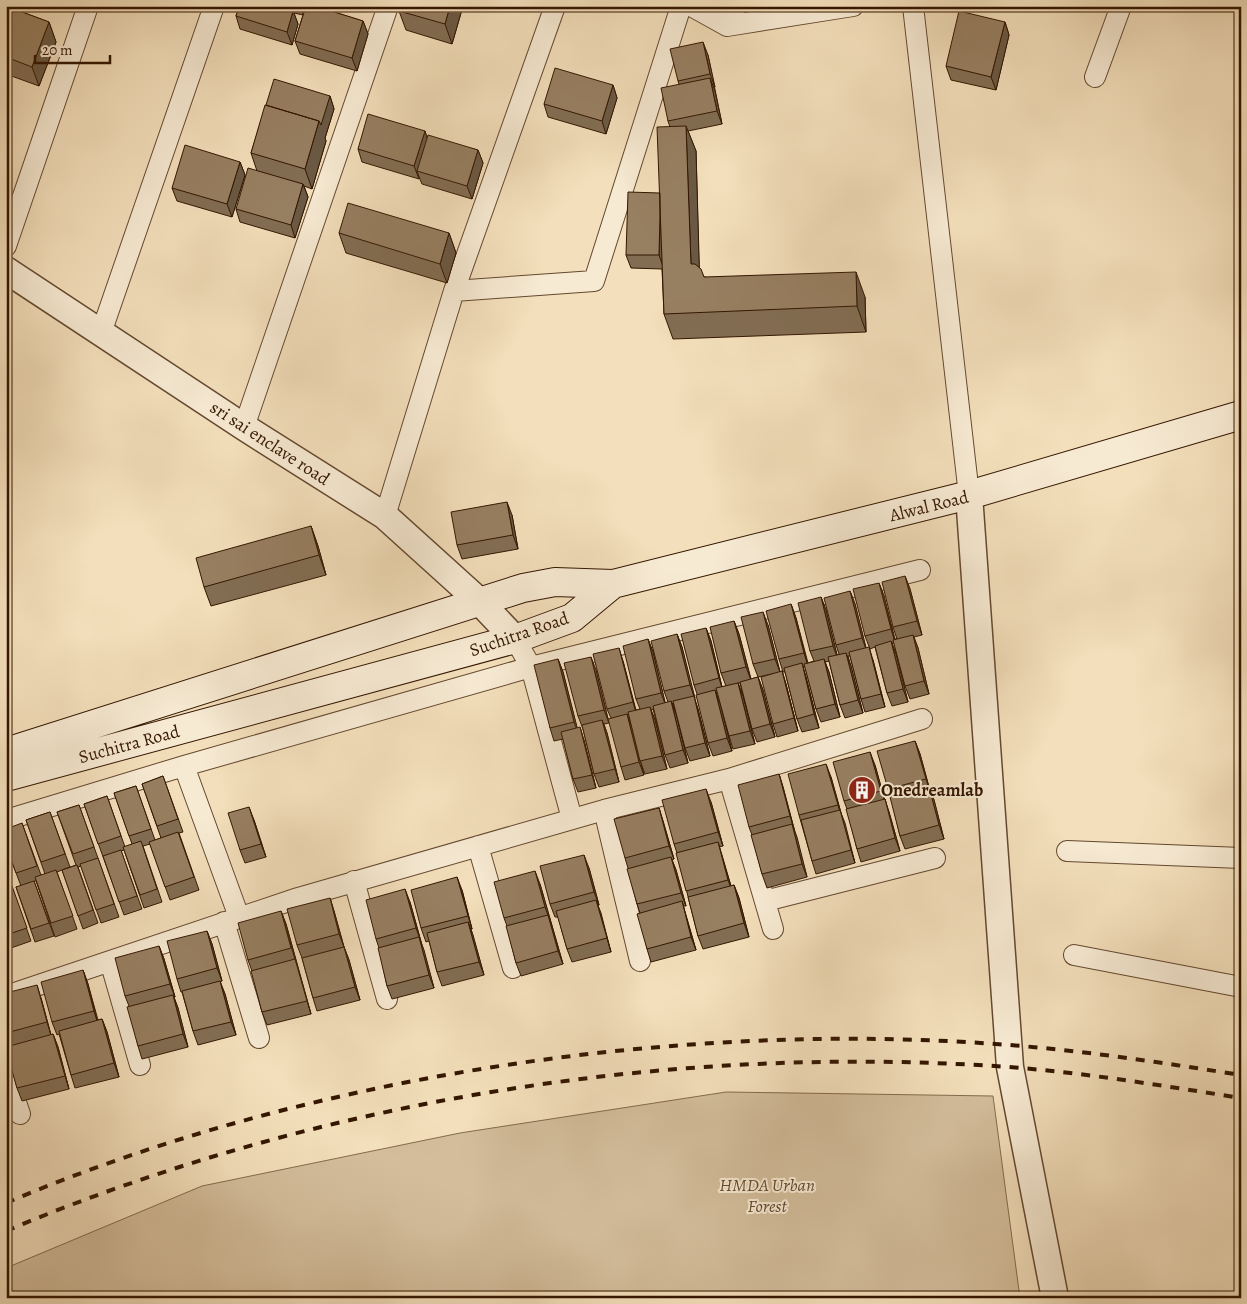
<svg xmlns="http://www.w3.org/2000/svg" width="1247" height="1304" viewBox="0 0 1247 1304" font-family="Alegreya,serif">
<rect width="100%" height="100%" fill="#f3dfbb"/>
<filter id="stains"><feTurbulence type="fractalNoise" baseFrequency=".004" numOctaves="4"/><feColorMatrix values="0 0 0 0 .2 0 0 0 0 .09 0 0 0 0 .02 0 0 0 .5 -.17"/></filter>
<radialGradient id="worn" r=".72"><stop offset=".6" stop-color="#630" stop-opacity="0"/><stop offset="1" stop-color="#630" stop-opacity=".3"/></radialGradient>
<!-- green -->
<path fill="#d3bd9b" stroke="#846a4e" d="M726,1092l267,4 27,202h-1014v-30l196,-82 258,-53z"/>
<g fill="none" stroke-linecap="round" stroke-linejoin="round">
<!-- minor casing -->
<g stroke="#64482f" stroke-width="22">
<path id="minor" d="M691,6l36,20 126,-20
M913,6l56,489
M727,26l9,-20
M1095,77l26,-71
M6,246l82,-240
M454,291l140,-10 87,-275
M101,333l113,-327
M244,427l144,-421
M385,516l69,-225 101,-285
M515,639l16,28 41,152
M184,766l55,151
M729,779l44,150
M604,810l36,151
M6,820l178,-54 347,-99 389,-97
M478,846l35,122
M1067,851l174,7
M354,881l33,118
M765,901l170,-43
M224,922l35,116
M1074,955l167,32
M110,961l30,104
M6,996l292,-98 306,-88 125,-31 193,-60
M6,1073l14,41"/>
</g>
<!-- tertiary casing -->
<g stroke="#64482f" stroke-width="29">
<path id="tertiary" d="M6,270l238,157 141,89 94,85 36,38
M969,495l41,572 45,231"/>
</g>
<!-- secondary casing -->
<g stroke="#341600" stroke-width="30">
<path id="secondary" d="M6,752l517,-164 32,-6 58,2 356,-89 272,-80
M6,777l509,-138 57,-21 41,-34"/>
</g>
<!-- minor -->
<use href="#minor" stroke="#f7ead3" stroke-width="20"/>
<!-- tertiary -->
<use href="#tertiary" stroke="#f7ead3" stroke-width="26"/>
<!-- secondary -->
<use href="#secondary" stroke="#f7ead3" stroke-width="28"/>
<!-- rail -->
<path stroke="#341600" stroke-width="4" stroke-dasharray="9 9" stroke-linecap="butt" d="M6,1203c300,-128 678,-184 1003,-158 78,6 155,18 232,30
M6,1231c311,-131 667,-188 1003,-164 78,6 155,19 232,31"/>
</g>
<!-- wall -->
<path fill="#826d53" stroke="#341600" d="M6,6l43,16 7,20 -17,44 -33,-12z
M239,6h76l48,15 5,13 -11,37 -57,-17 -5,-13 8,-26 -9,-2 4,11 -6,21 -52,-16 -4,-13z
M463,6l-11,38 -46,-14 -7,-19z
M1005,22l4,13 -13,55 -45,-10 -5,-14z
M708,55l14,69 -34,7 8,20 3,117 5,9 161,20 1,35 -193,7 -9,-25 -2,-45 -31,-1 -5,-13 34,-62 10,-66 -2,-6 11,-37 -1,-3z
M613,85l4,13 -11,36 -58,-17 -4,-13z
M330,96l4,13 -9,29 1,3 -14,48 -8,-3 4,11 -13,41 -55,-16 -4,-13 21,-38 -6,-18 15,-48z
M425,131l2,7 51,12 5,13 -11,36 -50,-15 -3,-7v2l-57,-17 -4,-13z
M240,162l5,13 -13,42 -55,-16 -5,-13z
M339,233h110l7,20 -9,30 -101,-30z
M512,515l6,34 -56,10 -5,-14z
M311,526l7,20 8,29 -115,31 -7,-19z
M905,576l5,13 12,46 -8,2 4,11 11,46 -19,5 -5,-13 -11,-43h-2l4,11 12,48 -16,4 -5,-13 -12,-46 -5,2 -5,-13 14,-53 5,13 11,43h2l-4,-12z
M850,591l5,13 11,44 7,12 12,47 -20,5 -4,-13 -11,-43h-2l3,10 12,47 -18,5 -5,-13 -11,-44 -4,1 4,10 11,45 -19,5 -5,-13 -11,-42h-2l3,10 13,51 -17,4 -5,-13 -12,-47h-2l-4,-13 12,-55 5,14 12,45 6,-2 -4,-10 11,-54 5,13 11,45 2,-1 -3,-9z
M734,621l5,13 12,45 7,-2 -5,-13 15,-39 12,47 2,-1 4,13 12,47 -21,6 -4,-13 -1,-50 -14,3 5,13 12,47 -18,5 -5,-13 -12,-46h-2l5,13 12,48 -22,5 -4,-13 -11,-43h-2l4,10 12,48 -19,5 -5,-13 -11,-49 -3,-9 12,-57 5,13 11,46 4,-1 -5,-13z
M677,634l5,13 12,51 4,11 12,47 -20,5 -5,-13 -12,-45 -1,1 4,10 12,49 -18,5 -5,-13 -12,-46 -2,1 4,10 12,49 -22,5 -5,-13 4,14 -19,5 -4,-13 -10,-49 -4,-9 16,-48 13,49 4,-1 -4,-10 12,-60 5,13 12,51 3,-1 -4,-11z
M558,659l5,13 14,56 7,12 12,48 -18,4 -5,-13 -10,-40 -9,2 -4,-13z
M596,670l13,53 -5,1 3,9 12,49 -20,5 -5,-13 -11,-45 -5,-13z
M915,741l5,13 9,33 5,13 10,39 -39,10 -5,-13 -9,-39 -3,-8z
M875,765l9,34 5,13 11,39 -39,11 -4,-13 -10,-40 -3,-8z
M779,774l4,13 24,90 -40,11 -5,-14 -10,-39 -3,-8z
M163,776l20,56 -4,1 20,57 -29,10 -20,-56 -7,2 19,56 -18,6 -20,-58 -3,1 21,58 -18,6 -40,-111 23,-8 18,51 7,-3 -18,-51 22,-7 19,54 6,-2 -19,-54z
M831,777l24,86 -39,11 -4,-13 -13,-46z
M711,802l12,44 -4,1 12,39 3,-1 5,13 10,39 -46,12 -5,-13 -21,-83 -3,-9z
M79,805l40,112 -18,6 -20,-57 -3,1 20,56 -15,6 -21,-59 14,-5 -19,-53z
M659,808l4,13 11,38 -2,1 4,10 10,36h-3l13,44 -45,12 -4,-13 -7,-36 -3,-9 -9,-36 -3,-10z
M50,812l20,55 -13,5 20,57 -22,8 -19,-56h-2l20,55 -19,6 -19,-55 5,-1 -15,-40 16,-23 19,52 4,-1 -19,-54z
M254,820l12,37 -21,6 -5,-13z
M589,868l10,37 -1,1 13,46 -39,10 -5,-13 -9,-32h-3l-5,-13z
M6,870l25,71 -20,7 -5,-13z
M540,884l23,80 -42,12 -5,-13 -9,-37 -3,-8z
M462,890l10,39h-1l13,46 -42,11 -5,-14 -8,-31 -3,1 -5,-14z
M330,898l4,13 10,36 5,13 11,40 -43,11 -4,-13 -11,-40 -5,-13z
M410,902l24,86 -42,11 -5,-13 -8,-38 -3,-9z
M281,911l5,13 25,90 -44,11 -5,-13 -10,-41 -4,-11z
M207,931l5,13 10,37 -2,1 5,12 11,41 -38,10 -5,-14 -11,-39h-1l-4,-13z
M6,940l5,13 -5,2z
M159,946l5,13 11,38h-1l4,11 10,39 -46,12 -4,-13 -9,-40 -4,-10z
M83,970l5,14 10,36 4,-1 5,13 12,45 -44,11 -4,-13 -12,-41 -2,1 -5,-13z
M6,993l35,5 10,37 2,-1 5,13 11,42 -47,12 -5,-13 -11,-41z"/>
<!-- shaded-wall -->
<path fill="#6a5944" stroke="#341600" d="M300,6h7l-3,10z
M450,6h13l-11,38 -7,-20z
M293,11l5,13 -6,21 -5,-13z
M363,21l5,13 -11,37 -5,-13z
M49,22l7,20 -17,44 -7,-19z
M1005,22l4,13 -13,55 -5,-13z
M703,42l5,13 7,32 -5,-13z
M710,78l5,13 7,33 -5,-13z
M613,85l4,13 -11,36 -4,-13z
M330,96l4,13 -9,29 1,3 -14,48 -7,-20 14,-48z
M686,126l10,25 4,139 -9,-26z
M425,131l4,13 -12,27 2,6v2l-5,-13z
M478,150l5,13 -11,36 -5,-13z
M240,162l5,13 -13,42 -5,-13z
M303,184l5,13 -13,41 -4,-13z
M661,193l3,76 -5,-14z
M449,233l7,20 -9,30 -7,-19z
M856,272l9,25 1,35 -9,-26z
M507,502l5,13 6,34 -5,-14z
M311,526l7,20 8,29 -7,-20z
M905,576l5,13 12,46 -5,-14z
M879,583l5,13 11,46 -4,-13z
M850,591l5,13 12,48 -5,-14z
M821,597l5,13 12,49 -5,-13z
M791,604l5,14 12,48 -4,-13z
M763,612l5,13 12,47 -5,-13z
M734,621l5,13 12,46 -5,-13z
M706,628l5,13 12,50 -4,-13z
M677,634l5,13 13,51 -5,-13z
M913,635l5,13 11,46 -5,-13z
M648,639l5,13 13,54 -5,-13z
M891,641l5,13 12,48 -5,-13z
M869,647l4,13 12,47 -4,-13z
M619,648l4,13 14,55 -4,-14z
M846,653l5,13 12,47 -5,-13z
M591,657l5,13 13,53 -5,-13z
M558,659l5,13 16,63 -5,-13z
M824,659l5,13 11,45 -5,-13z
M802,663l4,14 13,51 -5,-14z
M782,671l4,13 12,47 -4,-13z
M758,677l5,13 12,47 -5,-13z
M738,683l5,13 12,48 -5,-13z
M715,690l5,13 12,48 -5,-13z
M694,696l4,13 12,47 -5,-13z
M671,701l5,13 12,49 -5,-13z
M650,707l5,13 12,49 -5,-13z
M627,714l5,13 12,48 -5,-13z
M602,720l5,13 12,49 -4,-13z
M580,727l4,13 12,48 -4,-13z
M915,741l5,13 9,33 5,13 10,39 -5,-14 -9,-33 -4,-13z
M870,752l5,13 11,39 -5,-13z
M826,764l5,13 10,36 4,10 10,40 -4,-13z
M779,774l4,13 11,42 -4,-13z
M706,789l5,13 12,44 -5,-14z
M885,799l4,13 11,39 -5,-13z
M249,807l5,13 12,37 -5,-13z
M659,808l4,13 11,38 -5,-13z
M792,824l5,13 10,40 -5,-13z
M718,842l4,13 11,38 -5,-13z
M584,855l5,13 10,37 -5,-13z
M671,857l5,13 10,36 -5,-13z
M535,871l5,13 23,80 -5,-13 -9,-33 -4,-11z
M457,877l5,13 10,39 -4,-13z
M734,885l5,13 10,39 -5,-14z
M405,889l5,13 11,40 -5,-14z
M330,898l4,13 10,36 -5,-13z
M596,900l5,13 10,39 -4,-14z
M682,901l14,49 -5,-13z
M281,911l5,13 25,90 -4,-13z
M468,922l5,13 11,40 -5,-13z
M207,931l5,13 10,37 -5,-13z
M419,937l5,13 10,38 -5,-13z
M159,946l5,13 11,38 -5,-13z
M344,947l5,13 11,40 -5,-13z
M83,970l5,14 10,40 -4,-13z
M220,981l5,13 11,41 -5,-13z
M37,985l4,13 10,37 -4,-13z
M173,995l5,13 10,39 -5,-13z
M102,1019l5,13 12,45 -5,-14z
M53,1034l5,13 11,42 -4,-13z"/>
<!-- building -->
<path fill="#977f61" stroke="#341600" d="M6,6l43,16 -17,45 -26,-10z
M239,6h38l16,5 -6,21 -51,-16z
M306,6h9l48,15 -11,37 -57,-17z
M401,6h49l-5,18 -46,-13z
M959,11l46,11 -14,55 -45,-11z
M703,42l7,32 -32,7 -8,-32z
M555,68l58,17 -11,36 -58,-17z
M710,78l7,33 -49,10 -7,-33z
M274,79l56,17 -9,29 -2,-4 -53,-16z
M265,105l54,16 -14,48 -54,-16z
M368,114l57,17 -11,35 -56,-17z
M686,126l5,138h4l6,5 3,8 152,-5 1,34 -193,8 -7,-187z
M428,135l50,15 -11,36 -50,-15z
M185,145l55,17 -13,42 -55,-16z
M248,168l55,16 -12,41 -55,-16z
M628,192l32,1v23l-1,39h-33z
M348,203l101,30 -9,31 -101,-31z
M507,502l6,33 -56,10 -6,-33z
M311,526l8,29 -115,32 -8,-29z
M905,576l12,45 -24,6 -11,-45z
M879,583l12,46 -26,7 -12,-47z
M850,591l12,47 -26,7 -12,-47z
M821,597l12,49 -23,5 -12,-48z
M791,604l13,49 -25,6 -13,-48z
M763,612l12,47 -22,5 -12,-47z
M734,621l12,46 -25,6 -11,-46z
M706,628l13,50 -25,7 -13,-51z
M677,634l13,51 -26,6 -13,-50z
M913,635l11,46 -19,5 -12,-46z
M648,639l13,54 -25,6 -13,-53z
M891,641l12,48 -16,4 -12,-47z
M869,647l12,47 -20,5 -12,-47z
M619,648l14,54 -26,7 -14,-55z
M846,653l12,47 -18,5 -12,-48z
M591,657l13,53 -26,6 -14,-53z
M558,659l16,63 -24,6 -16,-63z
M824,659l11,45 -19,5 -12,-45z
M802,663l12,51 -17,5 -13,-51z
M782,671l12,47 -21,6 -12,-47z
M758,677l12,47 -18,5 -12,-47z
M738,683l12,48 -21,5 -13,-48z
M715,690l12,48 -19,5 -12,-48z
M694,696l11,47 -20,5 -12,-47z
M671,701l12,49 -18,5 -12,-49z
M650,707l12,49 -22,5 -12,-49z
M627,714l12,48 -18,5 -13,-48z
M602,720l13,49 -21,5 -12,-49z
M580,727l12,48 -19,4 -12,-47z
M915,741l11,38 -38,10 -11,-38z
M870,752l11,39 -37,10 -11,-39z
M826,764l12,41 -39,10 -11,-41z
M779,774l11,42 -41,11 -11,-42z
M163,776l15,43 -21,7 -15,-42z
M136,786l15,43 -22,7 -15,-43z
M929,787l10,38 -39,11 -10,-39z
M706,789l12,43 -44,12 -12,-44z
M107,796l14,40 -23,8 -14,-40z
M885,799l10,39 -38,11 -11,-40z
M79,805l15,42 -21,7 -16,-42z
M249,807l12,37 -21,6 -12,-37z
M659,808l10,38 -44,12 -11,-39z
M840,810l11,40 -39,11 -11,-41z
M50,812l15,42 -24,8 -15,-42z
M22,823l15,43 -21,7 -10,-27v-17z
M792,824l10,40 -40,10 -11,-39z
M178,832l16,45 -29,10 -16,-45z
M141,841l16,48 -17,6 -17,-48z
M718,842l10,38 -42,11 -10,-38z
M121,850l16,46 -18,6 -16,-46z
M584,855l10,37 -44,12 -10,-38z
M671,857l10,36 -44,11 -10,-35z
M98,858l16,46 -18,6 -16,-46z
M77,865l16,45 -15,6 -16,-46z
M56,870l17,46 -22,7 -16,-46z
M6,871l4,9 -4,1z
M535,871l10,36 -41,11 -10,-36z
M457,877l11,39 -47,12 -10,-38z
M34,881l15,42 -18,6 -15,-42z
M734,885l10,38 -46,13 -10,-39z
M12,886l15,42 -21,7v-47z
M405,889l11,39 -40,11 -10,-39z
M330,898l9,36 -42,11 -10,-36z
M596,900l11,38 -40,11 -11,-38z
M682,901l9,36 -44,12 -10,-35z
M281,911l10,37 -43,12 -10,-37z
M548,915l10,36 -42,12 -10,-37z
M468,922l11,40 -42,10 -10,-39z
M207,931l10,37 -40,11 -10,-38z
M419,937l10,38 -42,11 -9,-38z
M159,946l11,38 -45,12 -10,-38z
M344,947l11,40 -42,11 -11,-40z
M295,959l12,42 -45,11 -11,-41z
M83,970l11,41 -42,11 -11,-40z
M220,981l11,41 -38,9 -11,-40z
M37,985l10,37 -41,11v-40z
M173,995l10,39 -45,12 -11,-39z
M102,1019l12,44 -43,12 -12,-44z
M53,1034l12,42 -48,12 -11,-38v-3z"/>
<!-- icons -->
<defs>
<g id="building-disc" transform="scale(1.4375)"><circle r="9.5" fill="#8f2418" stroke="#f7ead3"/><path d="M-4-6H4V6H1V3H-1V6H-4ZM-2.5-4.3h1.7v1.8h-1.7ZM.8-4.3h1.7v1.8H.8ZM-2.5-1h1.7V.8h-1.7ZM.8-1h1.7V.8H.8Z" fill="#fff"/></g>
</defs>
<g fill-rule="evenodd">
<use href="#building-disc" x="862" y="790"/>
</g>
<g text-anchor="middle" stroke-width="4" stroke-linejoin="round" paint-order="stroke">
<!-- street labels -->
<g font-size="18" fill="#341600" stroke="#f7ead3">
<text transform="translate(270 443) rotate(33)" y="6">sri sai enclave road</text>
<text transform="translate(929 506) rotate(-14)" y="6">Alwal Road</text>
<text transform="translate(519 634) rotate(-19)" y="6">Suchitra Road</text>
<text transform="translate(129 744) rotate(-15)" y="6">Suchitra Road</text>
</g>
<!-- poi labels -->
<g font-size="18" font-weight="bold" fill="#341600" stroke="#f7ead3" text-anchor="start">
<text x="881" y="796">Onedreamlab</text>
</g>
<!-- park labels -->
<g font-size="18" font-style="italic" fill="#64482e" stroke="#f7ead3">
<text x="767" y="1191">HMDA Urban<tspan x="767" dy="21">Forest</tspan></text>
</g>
</g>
<!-- margin -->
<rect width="1247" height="1304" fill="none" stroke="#f3dfbb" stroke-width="25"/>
<rect x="8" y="8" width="1232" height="1289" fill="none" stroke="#341600" stroke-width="2.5"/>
<rect x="12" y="12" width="1222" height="1279" fill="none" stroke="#341600"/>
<!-- scale -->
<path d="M35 55v8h75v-8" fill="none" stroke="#341600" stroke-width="2.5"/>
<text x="42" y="55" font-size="15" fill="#341600" stroke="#f7ead3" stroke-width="4" paint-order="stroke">20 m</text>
<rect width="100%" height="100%" filter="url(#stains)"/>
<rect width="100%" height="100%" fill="url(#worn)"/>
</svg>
